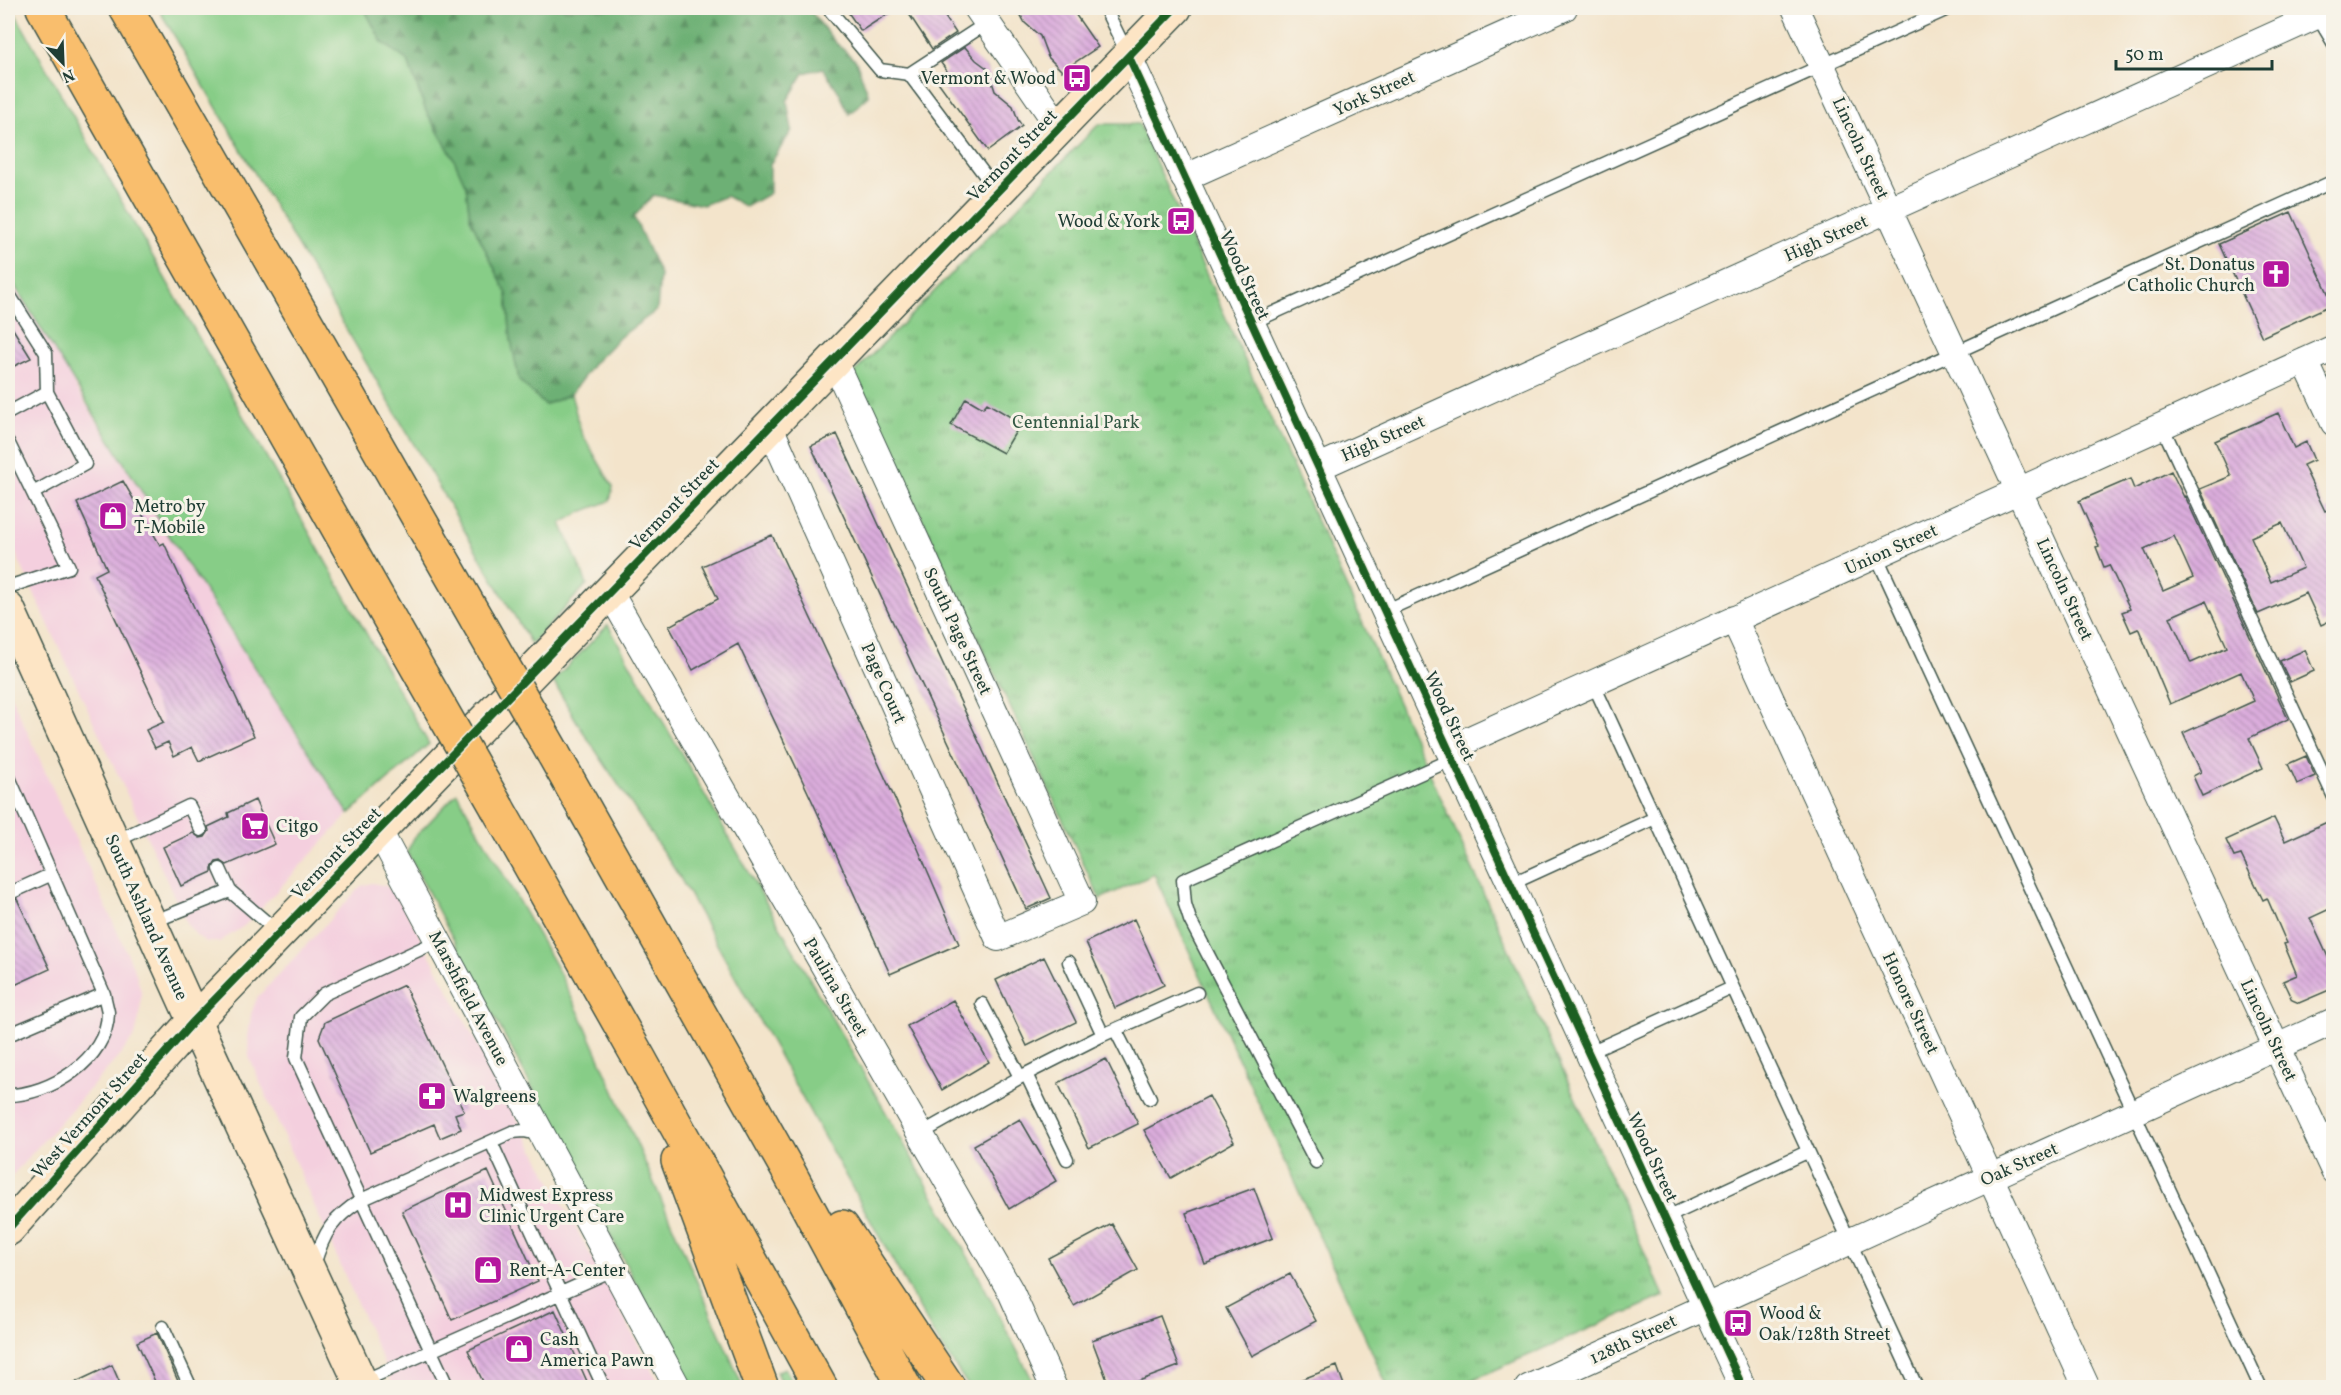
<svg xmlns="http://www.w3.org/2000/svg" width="2341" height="1395" viewBox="0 0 2341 1395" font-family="Vollkorn,serif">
<defs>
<pattern id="forest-firs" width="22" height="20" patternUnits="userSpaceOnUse" patternTransform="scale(1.5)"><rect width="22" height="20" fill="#6db074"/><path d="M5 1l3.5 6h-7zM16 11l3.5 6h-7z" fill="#599060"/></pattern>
<pattern id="park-tufts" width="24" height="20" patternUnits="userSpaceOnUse" patternTransform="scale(1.5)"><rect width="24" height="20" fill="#87cd87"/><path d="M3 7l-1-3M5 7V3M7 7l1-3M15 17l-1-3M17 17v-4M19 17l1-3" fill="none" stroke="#6ea86f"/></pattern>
<pattern id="building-back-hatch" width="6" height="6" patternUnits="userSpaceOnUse" patternTransform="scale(1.5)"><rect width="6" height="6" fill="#dcaddd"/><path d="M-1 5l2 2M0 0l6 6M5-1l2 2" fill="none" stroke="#b28eb4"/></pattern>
</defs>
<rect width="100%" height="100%" fill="#f7f3e8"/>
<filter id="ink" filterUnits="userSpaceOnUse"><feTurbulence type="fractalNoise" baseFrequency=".0167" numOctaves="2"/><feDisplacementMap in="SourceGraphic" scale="12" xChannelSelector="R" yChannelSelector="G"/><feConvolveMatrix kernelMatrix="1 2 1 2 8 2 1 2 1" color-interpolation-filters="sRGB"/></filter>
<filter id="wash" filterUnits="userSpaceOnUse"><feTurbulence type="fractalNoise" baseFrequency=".008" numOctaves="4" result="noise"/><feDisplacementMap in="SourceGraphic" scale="24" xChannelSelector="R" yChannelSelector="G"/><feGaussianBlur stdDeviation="1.35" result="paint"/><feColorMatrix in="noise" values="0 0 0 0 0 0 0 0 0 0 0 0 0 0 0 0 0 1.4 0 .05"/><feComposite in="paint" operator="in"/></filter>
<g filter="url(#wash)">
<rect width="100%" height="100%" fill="#f3e4cb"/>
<!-- built -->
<path fill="#f4cfde" d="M8,275l52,83 17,32 272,424 -105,112 -25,16h-12l-10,-6 -10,-12 -179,-387z
M8,689l127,282 6,20 -1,23 -5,21 -14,19 -113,126z
M372,883l14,3 8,7 10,14 257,480h-267l-145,-330 -1,-20 3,-23 6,-16 104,-112z"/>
<!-- grass -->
<path fill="#87cd87" stroke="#53855e" stroke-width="1.5" d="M8,8h4l417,736 -80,70 -183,-283 -158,-256z
M158,8h206l18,34 26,19 18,50 26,44 14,31 4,32 37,76 4,46 34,65 26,-11 10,38 32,55 -3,14 -29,11 -20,11 26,61 -56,60z
M608,625l366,642 62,120h-67l-36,-54 -254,-457 -99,-149 -27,-46z
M457,793l102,179 26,53 158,362h-52l-284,-535 7,-14z
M785,1368l10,19h-12l-7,-15z"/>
<!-- forest -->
<path fill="url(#forest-firs)" stroke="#467654" stroke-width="1.5" d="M364,8h444l27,34 21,19 13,35 -20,18 -10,-22 -16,-24 -19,5 -17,28 5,29 -22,34v29l-24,14 -20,-11 -23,9 -50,-10 -19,22 26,58 -3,35 -37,27 -26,26 -23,31 -26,11 -26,-25 -8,-40 -4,-46 -37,-76 -4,-32 -14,-31 -26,-44 -18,-50 -26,-19z"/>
<!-- park -->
<path fill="url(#park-tufts)" stroke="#53855e" stroke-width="1.5" d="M1099,124h40l525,1172 -208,91h-68l-234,-513 -54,25 -246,-526z"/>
<g id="blocks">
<!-- building -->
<path fill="url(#building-back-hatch)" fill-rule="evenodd" d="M845,8h52l-36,23z
M905,8h34l17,25 -24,16z
M1017,8h54l27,39 -36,24 -14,-14 -8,-21 -15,-13z
M965,47l11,13 12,9 7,22 18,15 5,14 4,6 -34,25 -52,-72 11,-8 -6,-8z
M2291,212l42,92 -71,33 -43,-93z
M8,321l23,37 -23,11z
M966,398l17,10 4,-5 34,20 -18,30 -52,-28z
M2278,413l16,35 12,-6 8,18 -11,5 22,46 9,-4v112l-13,6 -15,-32 -48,21 -58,-125 31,-13 -16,-35zM2282,523l21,45 -32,14 -20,-45z
M837,434l214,464 -25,11 -215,-463z
M2171,471l13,26 1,-1 103,223 -39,19 14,30 -61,28 -9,-20 8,-4 -18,-39 71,-32 -13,-29 -71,32 -31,-74 -1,-1 -7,3 -9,-20 8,-3 -21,-44 -5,2 -8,-20 3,-1 -20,-45 51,-22 4,10zM2174,536l19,42 -30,13 -19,-42zM2206,601l21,46 -36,16 -21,-46z
M123,481l37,64 4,-2 90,193 -55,25 -7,-14 -18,9 -6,-14 -13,6 -9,-18 18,-8 -69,-147 12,-6 -30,-66z
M772,535l144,309 43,100 -69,30 -76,-169 -76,-161 -45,26 -24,-44 49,-27 -16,-33z
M2305,650l9,21 -24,11 -10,-21z
M2306,756l9,20 -18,8 -9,-20z
M255,800l20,44 -48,21 -6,-4 -5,1 -4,6v4l-31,14 -18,-39 30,-14 7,5 5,-1 4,-6 -1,-4 21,-10 -1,-4z
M2274,818l11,23 49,-22v88l-24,11 24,52v18l-35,15 -7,-3 -9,-19 14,-6 -13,-31 3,-1 -3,-6 -17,-39 -4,2 -22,-45 -7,2 -8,-17z
M17,899l33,70 -42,19v-86z
M1134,919l30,66 -49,23 -29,-66z
M1044,957l32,65 -49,24 -31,-66z
M404,985l60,126 -9,3 6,15 -21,9 -6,-14 -64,28 -51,-114 6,-16z
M953,1000l36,62 -47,28 -35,-64z
M1106,1059l32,65 -49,24 -31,-65z
M1209,1096l25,46 -63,36 -27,-48z
M1020,1119l36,62 -47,28 -35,-64z
M488,1171l50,110 -86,39 -50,-109z
M1254,1188l19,50 -68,26 -19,-51z
M1112,1224l26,46 -64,36 -26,-48z
M1290,1274l26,47 -64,35 -26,-48z
M555,1310l35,78h-104l-18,-38z
M1160,1316l19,50 -59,22h-10l-18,-48z
M157,1333l24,55h-23l-21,-46z
M112,1365l10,23h-59z
M1337,1366l8,22h-61v-2z"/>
</g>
</g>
<g filter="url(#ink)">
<use href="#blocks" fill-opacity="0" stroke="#3f564b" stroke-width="1.5"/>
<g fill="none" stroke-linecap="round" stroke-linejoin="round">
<!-- lane casing -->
<g stroke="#3f564b" stroke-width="15">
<path id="lane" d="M828,8l52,62 29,4
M1105,8l22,45
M2316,14l18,30
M987,23l-78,51 87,116
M8,293l38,60 1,39 38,72 -52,29
M1251,323l699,-315
M8,413l39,-21
M2162,426l172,371
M8,442l61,125 -61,20
M1876,555l385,833
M1385,611l949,-430
M1593,683l324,705
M8,775l96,219 -96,41
M114,842l75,-36 12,24
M220,869l10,22
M1511,884l144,-66
M8,894l42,-19
M152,922l78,-31 48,41
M438,941l-114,53 -23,23 -5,41 152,330
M1069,962l34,73
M982,1004l38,73
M1116,1031l34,67
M1588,1053l144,-65
M1026,1074l41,85
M8,1095c41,0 100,-35 100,-83 -1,-5 -3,-12 -4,-18
M920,1134l106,-60 77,-39 94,-42
M491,1142l113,246
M1316,1162l-126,-242 -5,-16 -2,-24 270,-121
M1665,1218l142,-66
M314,1265c10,-33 18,-46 47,-65l151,-68 12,-1 18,4
M163,1327l28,61
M361,1382l254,-113"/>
</g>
<!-- street casing -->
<g stroke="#3f564b" stroke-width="28">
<path id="street" d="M977,8l82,119
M1795,8l539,1163
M1129,57l614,1331
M1184,178l380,-170
M2305,361l29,62
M770,427l228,511 84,-36 -248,-541
M1319,467l1015,-459
M609,591l402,701 43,96
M1734,619l353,769
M1448,749l886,-401
M379,831l299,557
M1528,1388l806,-367"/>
</g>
<!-- secondary casing -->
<g stroke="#3f564b" stroke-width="36">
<path id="secondary" d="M8,609l186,412 169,367
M8,1229l186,-208 981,-1013"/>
</g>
<!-- highway casing -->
<g stroke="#3f564b" stroke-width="36">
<path id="highway" d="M43,8l379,668
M126,8l351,612
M553,753l237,421 115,214
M498,809l141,249 182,330
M678,1161l84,227
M842,1227l107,161"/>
</g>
<!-- lane -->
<use href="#lane" stroke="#fff" stroke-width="12"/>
<!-- street -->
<use href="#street" stroke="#fff" stroke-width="26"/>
<!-- secondary -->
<use href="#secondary" stroke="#fde5c5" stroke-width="33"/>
<!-- highway -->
<use href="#highway" stroke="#f9be6d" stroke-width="33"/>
<!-- highway-bridge casing -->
<g stroke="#3f564b" stroke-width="36" stroke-linecap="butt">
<path id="highway-bridge" d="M477,620l76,133
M422,676l76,133"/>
</g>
<!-- highway-bridge -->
<use href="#highway-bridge" stroke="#f9be6d" stroke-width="33"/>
<!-- cycleway casing -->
<g stroke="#f7f3e8" stroke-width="11">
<path id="cycleway" d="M1129,57l614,1331
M8,1229l186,-208 981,-1013"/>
</g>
<!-- cycleway -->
<use href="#cycleway" stroke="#1b5e20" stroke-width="8"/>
</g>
</g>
<!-- icons -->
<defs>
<g id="bus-square" transform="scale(1.5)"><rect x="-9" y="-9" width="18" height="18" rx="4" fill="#b5179e" stroke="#f7f3e8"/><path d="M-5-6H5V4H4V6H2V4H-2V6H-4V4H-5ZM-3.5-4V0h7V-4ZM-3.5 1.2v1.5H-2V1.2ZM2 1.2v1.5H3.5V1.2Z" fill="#fff"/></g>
<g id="church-square" transform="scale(1.5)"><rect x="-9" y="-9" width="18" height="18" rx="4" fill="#b5179e" stroke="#f7f3e8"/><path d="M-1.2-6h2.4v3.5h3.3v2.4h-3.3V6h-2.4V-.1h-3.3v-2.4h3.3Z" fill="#fff"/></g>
<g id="shop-square" transform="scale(1.5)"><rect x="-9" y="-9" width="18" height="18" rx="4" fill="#b5179e" stroke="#f7f3e8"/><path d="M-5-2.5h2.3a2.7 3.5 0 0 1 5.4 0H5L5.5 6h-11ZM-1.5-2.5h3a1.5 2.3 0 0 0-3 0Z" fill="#fff"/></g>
<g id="supermarket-square" transform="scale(1.5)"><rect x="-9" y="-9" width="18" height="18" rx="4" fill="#b5179e" stroke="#f7f3e8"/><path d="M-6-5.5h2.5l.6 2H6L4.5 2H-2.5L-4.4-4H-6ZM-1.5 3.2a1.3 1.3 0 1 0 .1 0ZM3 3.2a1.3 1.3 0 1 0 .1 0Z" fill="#fff"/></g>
<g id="pharmacy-square" transform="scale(1.5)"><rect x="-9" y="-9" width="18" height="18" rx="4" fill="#b5179e" stroke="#f7f3e8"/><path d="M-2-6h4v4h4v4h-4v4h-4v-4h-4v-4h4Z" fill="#fff"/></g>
<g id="hospital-square" transform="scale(1.5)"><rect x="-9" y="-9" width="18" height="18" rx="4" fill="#b5179e" stroke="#f7f3e8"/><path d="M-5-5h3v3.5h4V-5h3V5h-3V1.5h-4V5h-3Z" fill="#fff"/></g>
</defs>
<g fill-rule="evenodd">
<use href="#bus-square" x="1077" y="78"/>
<use href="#bus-square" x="1181" y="221"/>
<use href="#church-square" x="2276" y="274"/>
<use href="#shop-square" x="113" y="516"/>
<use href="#supermarket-square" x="255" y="826"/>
<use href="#pharmacy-square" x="432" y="1096"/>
<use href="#hospital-square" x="458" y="1205"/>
<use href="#shop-square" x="488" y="1270"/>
<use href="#bus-square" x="1738" y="1323"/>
<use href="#shop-square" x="519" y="1349"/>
</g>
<g text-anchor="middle" stroke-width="6" stroke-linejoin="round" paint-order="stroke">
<!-- poi labels -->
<g font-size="18" fill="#1f3d34" stroke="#f7f3e8" text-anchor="start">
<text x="1056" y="84" text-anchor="end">Vermont &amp; Wood</text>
<text x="1160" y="227" text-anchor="end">Wood &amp; York</text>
<text x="2255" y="270" text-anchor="end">St. Donatus<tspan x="2255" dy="21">Catholic Church</tspan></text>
<text x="134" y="512">Metro by<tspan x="134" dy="21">T-Mobile</tspan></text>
<text x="276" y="832">Citgo</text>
<text x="453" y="1102">Walgreens</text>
<text x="479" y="1201">Midwest Express<tspan x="479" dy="21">Clinic Urgent Care</tspan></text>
<text x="509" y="1276">Rent-A-Center</text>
<text x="1759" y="1319">Wood &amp;<tspan x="1759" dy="21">Oak/128th Street</tspan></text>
<text x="540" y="1345">Cash<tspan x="540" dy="21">America Pawn</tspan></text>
</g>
<!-- street labels -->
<g font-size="18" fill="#1f3d34" stroke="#f7f3e8">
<text transform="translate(1374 93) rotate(-24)" y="6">York Street</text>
<text transform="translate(1861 148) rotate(65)" y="6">Lincoln Street</text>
<text transform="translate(1012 155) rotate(-46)" y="6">Vermont Street</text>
<text transform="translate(1826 238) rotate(-24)" y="6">High Street</text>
<text transform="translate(1245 275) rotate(65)" y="6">Wood Street</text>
<text transform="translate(1383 438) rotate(-24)" y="6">High Street</text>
<text transform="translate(674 504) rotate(-46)" y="6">Vermont Street</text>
<text transform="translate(1891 549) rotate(-24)" y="6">Union Street</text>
<text transform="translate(2065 589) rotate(65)" y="6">Lincoln Street</text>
<text transform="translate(958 631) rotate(65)" y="6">South Page Street</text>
<text transform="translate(884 683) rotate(66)" y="6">Page Court</text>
<text transform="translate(1450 716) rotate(65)" y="6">Wood Street</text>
<text transform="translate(336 853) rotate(-46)" y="6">Vermont Street</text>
<text transform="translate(147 917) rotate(66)" y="6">South Ashland Avenue</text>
<text transform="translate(836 987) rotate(60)" y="6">Paulina Street</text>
<text transform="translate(469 998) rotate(62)" y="6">Marshfield Avenue</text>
<text transform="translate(1911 1003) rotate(65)" y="6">Honore Street</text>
<text transform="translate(2269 1030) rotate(65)" y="6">Lincoln Street</text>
<text transform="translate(89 1115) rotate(-48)" y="6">West Vermont Street</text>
<text transform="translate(1653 1157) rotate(65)" y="6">Wood Street</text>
<text transform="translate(2019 1164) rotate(-24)" y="6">Oak Street</text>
<text transform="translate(1633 1339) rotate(-25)" y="6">128th Street</text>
</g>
<!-- park labels -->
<g font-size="18" fill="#345a45" stroke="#f7f3e8">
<text x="1076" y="428">Centennial Park</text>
</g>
</g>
<!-- margin -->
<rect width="2341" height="1395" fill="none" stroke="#f7f3e8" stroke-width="30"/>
<!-- north arrow -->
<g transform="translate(63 63) rotate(157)" stroke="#f7f3e8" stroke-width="4.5" paint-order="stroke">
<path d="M0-4.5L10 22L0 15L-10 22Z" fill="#1f3d34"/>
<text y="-9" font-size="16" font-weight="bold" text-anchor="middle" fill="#1f3d34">N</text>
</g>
<!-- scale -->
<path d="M2116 60v9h156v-9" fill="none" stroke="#1f3d34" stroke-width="3"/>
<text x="2125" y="60" font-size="18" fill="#1f3d34" stroke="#f7f3e8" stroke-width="4.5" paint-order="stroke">50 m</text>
</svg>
